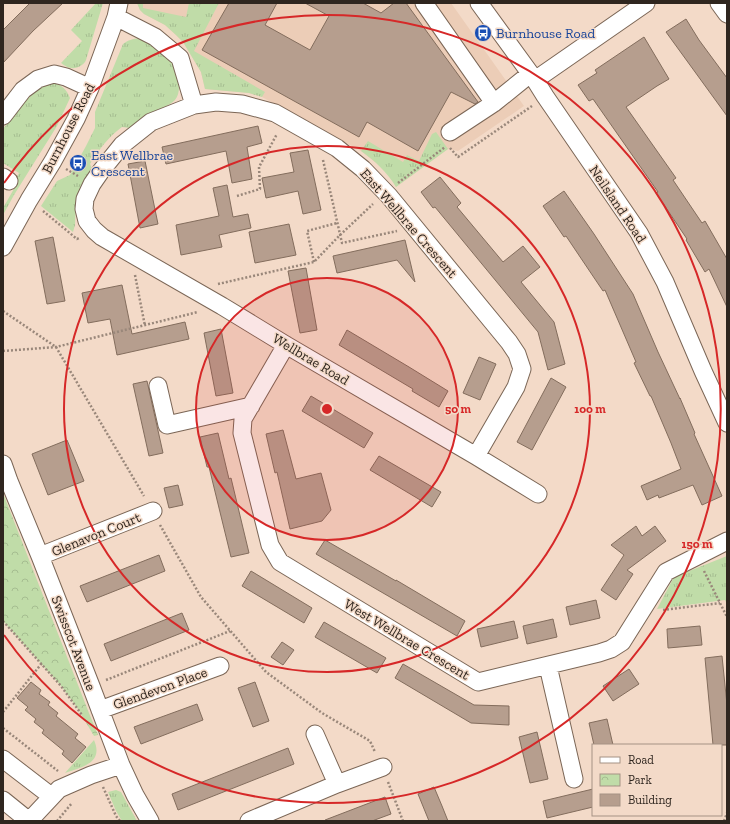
<svg xmlns="http://www.w3.org/2000/svg" width="730" height="824" viewBox="0 0 730 824" font-family="'Zilla Slab',serif">
<defs>
<pattern id="grass-tufts" width="24" height="20" patternUnits="userSpaceOnUse"><rect width="24" height="20" fill="#c0dca8"/><path d="M3 7l-1-3M5 7V3M7 7l1-3M15 17l-1-3M17 17v-4M19 17l1-3" fill="none" stroke="#a5bd90"/></pattern>
<pattern id="park-crowns" width="20" height="18" patternUnits="userSpaceOnUse"><rect width="20" height="18" fill="#c0dca8"/><path d="M2 6a3 3 0 1 1 6 0M12 15a3 3 0 1 1 6 0" fill="none" stroke="#a5bd90"/></pattern>
</defs>
<rect width="100%" height="100%" fill="#f3dac8"/>
<!-- built -->
<path fill="#eccdb7" d="M137,3h314l73,103 -66,45 -10,-2 -52,38 -5,-9 -11,-12 -19,-15 -99,-54 -13,-4 -44,-4 -4,-17 -18,-30 -7,-7 -11,-10 -21,-11 -4,-4z"/>
<!-- grass -->
<path fill="url(#grass-tufts)" d="M96,3h7l-17,57c-2,5 -9,9 -15,8 -3,0 -7,-3 -10,-5l21,-22 -11,-11z
M137,3h6v5l43,9 3,-14h30l-25,48 71,41 -3,5 -13,-4 -44,-4 -4,-17 -18,-30 -7,-7 -11,-10 -21,-11 -4,-4z
M139,38c3,1 5,1 7,2 4,1 18,13 22,17 8,9 16,32 7,43 -5,5 -11,7 -16,10 -10,5 -20,10 -29,18l-8,-1c-14,10 -23,23 -32,37l3,7 -13,19 -4,8 -1,27 -2,7 -32,-26 16,-25 13,-6 16,-29 9,-18v-16l28,-68c5,-4 10,-5 16,-6z
M54,83c8,2 13,7 16,15l-13,28 -43,69 -11,20v-7l12,-21 -3,-2 7,-12 -16,-10v-34l16,-22 22,-21 5,-2z
M436,132l12,17 -52,38c-9,-15 -21,-26 -35,-36l7,-10 35,21 4,-7 12,6 13,-27z
M727,556v48l-2,-4 -68,9 17,-32z
M94,740c10,23 -12,27 -29,33z
M116,790l5,2 16,29h-15l-6,-10 -8,-19z"/>
<!-- park -->
<path fill="url(#park-crowns)" d="M3,493l86,220 9,22 -4,1 -16,-27 -17,-23 -58,-65z"/>
<!-- building -->
<path fill="#b69e8e" stroke="#836d5d" d="M30,3h33l-30,28 -30,32v-33z
M229,3h48l-12,22 45,25 19,-34 -24,-13h58l18,10 13,-10h12l72,99 -3,2 -24,-12 -33,59 -51,-29 -8,15 -157,-87z
M686,19l13,21 28,38v38l-61,-84z
M644,37l25,42 -12,7 -31,21 50,71 -3,2 29,43 3,-2 22,38v48l-18,-38 -4,3 -19,-32 1,-1 -31,-46 2,-1 -65,-93 -4,2 -11,-16 19,-12 -2,-3z
M258,126l4,17 -15,4 5,32 -20,4 -6,-32 -60,13 -4,-17z
M308,150l13,60 -18,4 -5,-23 -32,7 -4,-20 32,-6 -4,-19z
M145,161l13,63 -18,4 -12,-64z
M440,177l21,26 -4,4 46,55 20,-16 17,21 -19,15 33,40 11,42 -17,6 -10,-38 -103,-125 -2,1 -12,-16z
M227,185l6,32 15,-3 3,14 -32,7 3,12 -41,8 -5,-30 43,-9 -6,-28z
M564,191l30,43 39,60 25,58 22,47v-1l15,35 -1,1 28,62 -20,9 -9,-20 -34,13 -1,-3 -11,5 -6,-14 40,-17 -10,-26 -20,-47h-1l-16,-33 2,-1 -31,-72 -2,1 -37,-55 -2,1 -21,-31z
M289,224l7,31 -41,8 -6,-31z
M53,237l12,64 -18,3 -12,-63z
M405,240l10,42 -18,-22 -60,13 -4,-17z
M306,268l11,62 -17,3 -12,-62z
M122,285l10,49 53,-12 4,17 -72,16 -7,-36 -22,4 -6,-30z
M221,329l12,64 -17,3 -12,-63z
M347,330l62,37 39,24 -9,16 -27,-16 1,-2 -74,-44z
M479,357l17,7 -16,36 -17,-7z
M551,378l15,9 -34,63 -15,-8z
M147,381l16,72 -14,3 -16,-72z
M311,396l62,37 -9,15 -62,-37z
M283,430l13,49 25,-6 10,37 -9,11 -32,8 -13,-57 -2,1 -9,-39z
M218,433l11,46 2,-1 18,75 -18,4 -22,-90h-2l-7,-30z
M67,440l17,41 -36,14 -16,-41z
M379,456l62,36 -9,15 -62,-37z
M178,485l5,20 -14,3 -5,-20z
M636,526l6,10 13,-10 11,15 -39,29 6,4 -17,26 -15,-10 23,-35 -13,-10z
M325,540l71,41v-1l69,41 -8,15 -141,-82z
M159,555l6,16 -78,31 -7,-16z
M251,571l61,37 -8,15 -62,-37z
M596,600l4,18 -30,7 -4,-18z
M182,613l7,17 -78,31 -7,-17z
M553,619l4,18 -30,7 -4,-18z
M514,621l4,17 -37,9 -4,-18z
M324,622l62,36 -9,15 -62,-36z
M700,626l2,19 -34,3 -1,-19z
M282,642l12,8 -11,15 -12,-8z
M722,656l5,49v40h-14l-8,-87z
M403,664l71,41 35,1v19l-38,-2 -76,-45z
M629,669l10,15 -26,17 -10,-15z
M31,682l10,8 -2,4 11,8 -2,3 10,8 -2,3 22,18 -3,4 11,9 -14,16 -10,-9 2,-3 -22,-18 2,-3 -10,-8 2,-3 -11,-9 3,-3 -11,-9z
M255,682l14,39 -16,6 -15,-39z
M197,704l6,16 -62,24 -7,-17z
M607,719l6,26h-19l-5,-22z
M537,732l11,47 -18,4 -11,-46z
M288,748l6,16 -116,46 -6,-16z
M434,787l8,19 6,15h-19l-11,-27z
M593,789v18l-46,11 -4,-17z
M385,797l6,17 -19,7h-47v-1z"/>
<g fill="none" stroke-linecap="round" stroke-linejoin="round">
<!-- minor casing -->
<g stroke="#7b6656" stroke-width="19">
<path id="minor" d="M424,3l70,100
M479,3l56,77 10,16 94,137 26,49 38,89 24,52
M719,3l8,11
M116,17l39,20 25,21 14,47
M535,80l111,-77
M3,116l20,-26 15,-11 16,-5 12,3 24,11
M450,132l44,-29 36,-29
M3,177l6,4
M3,247l26,-47 24,-39 23,-42 14,-31 26,-71 3,-14
M286,345l-43,74 -1,14 28,112 10,17 198,120 121,-29 12,-4 11,-7 44,-70 61,-31
M158,386l9,39 84,-19
M476,456l40,-69 6,-18 -5,-15 -8,-12 -120,-146 -26,-27 -26,-21 -62,-35 -33,-9 -26,-2 -22,3 -43,17 -29,23 -21,26 -9,13 -7,15 -1,10 3,12 7,9 8,7 120,69 64,39 190,111 62,38
M3,464l6,17 31,75 51,130 30,79 14,30 15,26
M40,556l113,-45
M548,666l26,113
M100,710l120,-44
M315,734l22,50
M3,759l48,37
M3,800l26,21 30,-32 32,-14 30,-10
M249,821l88,-37 46,-17"/>
</g>
<!-- path -->
<path stroke="#99877a" stroke-width="2.5" stroke-dasharray="2 2" stroke-linecap="butt" d="M450,148l8,9 74,-51
M323,160l19,83 55,-12
M66,169l12,7
M398,183l47,-36
M237,196l23,-7 -1,-22 18,-33
M43,211l34,28 2,-1
M314,262l-7,-31 30,-8
M135,275l10,51
M218,284l96,-22 26,-27 33,-31
M3,311l53,36 88,149
M3,351l53,-4 142,-35
M160,525l41,72 65,75 56,41 48,28 5,11
M704,571l23,46
M663,610l57,-7
M3,621l58,65 21,29
M106,680l124,-49
M3,712l39,-49
M3,728l55,43
M388,782l15,39
M103,787l13,29 4,5
M57,821l15,-18
M724,821l3,-8"/>
<!-- minor -->
<use href="#minor" stroke="#fff" stroke-width="17"/>
</g>
<!-- distance rings -->
<circle cx="327" cy="409" r="131" fill="#d62828" fill-opacity=".12"/>
<g fill="none" stroke="#d62828" stroke-width="2">
<circle cx="327" cy="409" r="131"/>
<circle cx="327" cy="409" r="263"/>
<path d="M4 183A394 394 0 1 1 4 635"/>
</g>
<!-- icons -->
<defs>
<g id="bus-disc" transform="scale(0.9)"><circle r="9.5" fill="#1a4fb4" stroke="#f3dac8"/><path d="M-5-6H5V4H4V6H2V4H-2V6H-4V4H-5ZM-3.5-4V0h7V-4ZM-3.5 1.2v1.5H-2V1.2ZM2 1.2v1.5H3.5V1.2Z" fill="#fff"/></g>
</defs>
<g fill-rule="evenodd">
<use href="#bus-disc" x="483" y="33"/>
<use href="#bus-disc" x="78" y="163"/>
</g>
<g text-anchor="middle" stroke-width="3" stroke-linejoin="round" paint-order="stroke">
<!-- transit labels -->
<g font-size="14" fill="#164399" stroke="#f3dac8" text-anchor="start">
<text x="496" y="38">Burnhouse Road</text>
<text x="91" y="160">East Wellbrae<tspan x="91" dy="16">Crescent</tspan></text>
</g>
<!-- street labels -->
<g font-size="14" fill="#2f261f" stroke="#f3dac8">
<text transform="translate(68 128) rotate(-63)" y="5">Burnhouse Road</text>
<text transform="translate(618 204) rotate(56)" y="5">Neilsland Road</text>
<text transform="translate(409 223) rotate(49)" y="5">East Wellbrae Crescent</text>
<text transform="translate(311 359) rotate(31)" y="5">Wellbrae Road</text>
<text transform="translate(96 534) rotate(-22)" y="5">Glenavon Court</text>
<text transform="translate(407 639) rotate(31)" y="5">West Wellbrae Crescent</text>
<text transform="translate(74 643) rotate(69)" y="5">Swisscot Avenue</text>
<text transform="translate(160 688) rotate(-20)" y="5">Glendevon Place</text>
</g>
</g>
<circle cx="327" cy="409" r="6" fill="#d62828" stroke="#f3dac8" stroke-width="2"/>
<g font-size="12" text-anchor="middle" font-weight="bold" fill="#d62828" stroke="#f3dac8" stroke-width="3" stroke-linejoin="round" paint-order="stroke">
<text x="458" y="413">50 m</text>
<text x="590" y="413">100 m</text>
<text x="697" y="548">150 m</text>
</g>
<!-- border -->
<rect width="730" height="824" fill="none" stroke="#2f261f" stroke-width="8"/>
<!-- legend -->
<rect x="592" y="744" width="130" height="72" fill="#f3dac8" stroke="#a59284"/>
<rect x="600" y="757" width="20" height="6" fill="#ffffff" stroke="#a59284"/>
<text x="628" y="764" font-size="12" fill="#2f261f">Road</text>
<rect x="600" y="774" width="20" height="12" fill="url(#park-crowns)" stroke="#a59284"/>
<text x="628" y="784" font-size="12" fill="#2f261f">Park</text>
<rect x="600" y="794" width="20" height="12" fill="#b69e8e" stroke="#a59284"/>
<text x="628" y="804" font-size="12" fill="#2f261f">Building</text>
</svg>
